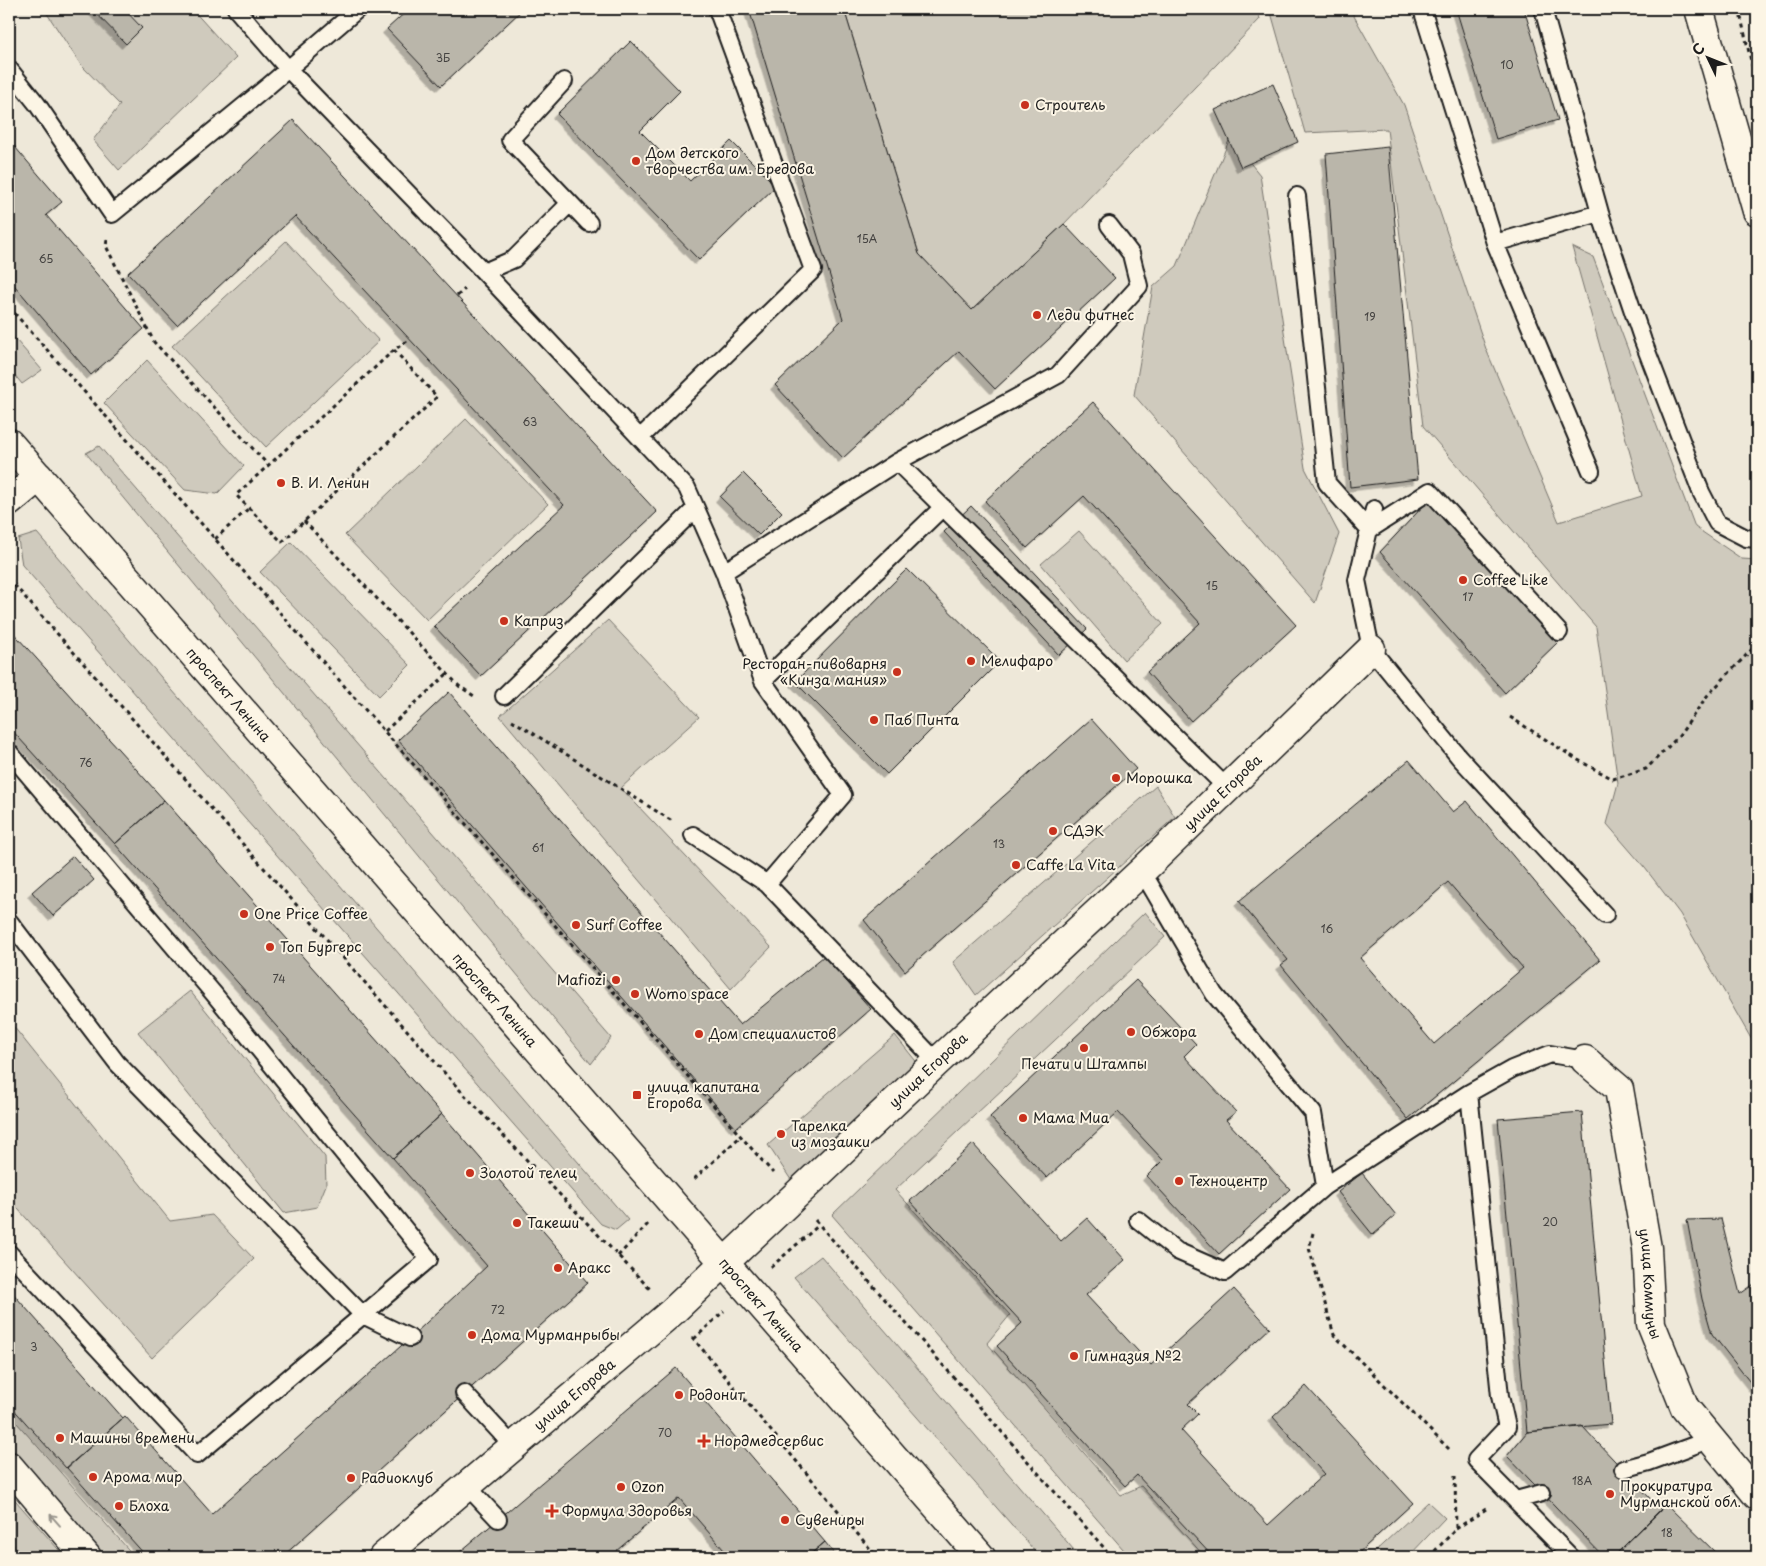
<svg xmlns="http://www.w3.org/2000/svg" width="1766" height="1566" viewBox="0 0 1766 1566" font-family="'Playpen Sans',sans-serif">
<defs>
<filter id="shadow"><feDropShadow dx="-4.5" dy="4.5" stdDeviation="0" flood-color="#0004"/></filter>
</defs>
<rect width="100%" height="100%" fill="#eee8d9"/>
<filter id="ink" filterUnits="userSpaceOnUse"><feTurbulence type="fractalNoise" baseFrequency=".02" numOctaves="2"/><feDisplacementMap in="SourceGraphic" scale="10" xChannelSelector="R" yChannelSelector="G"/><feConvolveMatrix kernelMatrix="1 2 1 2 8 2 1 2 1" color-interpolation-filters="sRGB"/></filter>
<g filter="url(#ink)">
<!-- green -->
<path fill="#cfcabd" stroke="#76736c" d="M49,9h143l44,49 -117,112 -26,-30 27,-35 -39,-40 -35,-53z
M844,9h413l3,10 -196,205 -92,86 -53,-56z
M1270,9h80l54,96 82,244 73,173 83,-26 -70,-249 21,10 102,270 47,32 15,1v489l-77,-135 -35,-46 -38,-44 11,-41 -22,-156 -173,-201 -36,-297 -82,4z
M1230,138l30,37 45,293 34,66 -24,69 -181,-208 19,-108 24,-21z
M286,241l93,100 -113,106 -94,-101z
M9,332l33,38 -20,14 -13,-16z
M147,360l97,106 -27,28 -32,-4 -81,-87z
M466,419l82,85 -121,116 -82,-85z
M99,446l512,592 -20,26 -505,-611z
M1079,531l84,93 -39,36 -83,-96z
M37,533l591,687 -12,10 -15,-6 -579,-659 -4,-26z
M291,542l119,123 -31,31 -119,-124z
M608,620l91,97 -78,71 150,159 -40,42 -231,-273z
M1156,786l19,31 -199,178 -23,-33z
M1145,912l20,25 -270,253 115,125 -23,28 134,152 20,-9 64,71h-75l-298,-342z
M190,991l135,166 1,28 -9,22 -33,6 -146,-181z
M9,1021l161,200 42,-6 42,44 -102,99 -143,-159z
M895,1035l28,35 -128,116 -27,-41z
M821,1256l259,301h-40l-246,-280z
M9,1414l126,143h-33l-93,-106z
M9,1493l56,64h-41l-15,-17z
M1428,1502l17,16 -37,39h-39z"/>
<!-- building -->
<path fill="#bab6aa" stroke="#1c1c1c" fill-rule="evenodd" filter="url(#shadow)" d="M92,9h32l18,19 -16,16z
M409,9h114l-82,77 -54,-57z
M749,9h95l75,245 53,56 92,-86 51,54 -120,111 -36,-38 -116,107 -68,-73 68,-66z
M1456,9h68l34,111 -62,19z
M631,41l49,50 -40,40 50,50 41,-40 45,45 -77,74 -142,-146z
M1273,84l25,58 -57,25 -26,-57z
M293,120l364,392 -176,164 -47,-50 130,-121 -269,-289 -118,109 -49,-52z
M9,140l53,62 -16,13 98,114 -53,46 -82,-96z
M1388,147l30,332 -68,8 -24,-333z
M1093,402l203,223 -105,96 -44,-49 53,-49 -116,-127 -57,52 -42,-47z
M743,473l39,39 -23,23 -39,-38z
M1428,501l129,142 -52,50 -125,-141z
M971,506l116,123 -28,26 -115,-123z
M907,569l93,92 -113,113 -92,-92z
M9,628l155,172 -49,44 -106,-117z
M449,692l291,333 84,-69 47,53 -135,119 -338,-388z
M1091,719l45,50 -231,202 -41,-51z
M1409,760l44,52 14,-11 133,159 -192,159 -127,-154 7,-5 -49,-59zM1448,882l75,86 -89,76 -74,-86z
M164,800l278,314 -49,44 -278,-314z
M73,856l21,24 -41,36 -21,-24z
M1136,980l60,64 -12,12 52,56 -10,8 64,69 -71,65 -72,-78 16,-16 -45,-48 -71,66 -57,-61z
M1582,1112l29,312 -84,8 -29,-313z
M442,1114l146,169 -306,274h-135l-80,-89 58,-52 87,98 198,-176 77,-72 -94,-108z
M973,1144l88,97 26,-23 38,42 -39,35 65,70 83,-76 36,39 -82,76 10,10 -17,16 87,95 56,-51 -51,-57 33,-31 107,117 -59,54h-141l-76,-82 -12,11 -128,-140 25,-23 -112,-122z
M1362,1173l34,42 -23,20 -35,-43z
M1721,1219l19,75 17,-12v109l-45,-57 -10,-35 -15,-79z
M9,1289l114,129 -57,50 -57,-64z
M676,1368l149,174 -18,15h-77l-51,-59 -70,59h-155z
M1582,1426l79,84 -48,47h-9l-97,-101 20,-24z
M1666,1504l54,53h-107z
M825,1542l12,15h-30z"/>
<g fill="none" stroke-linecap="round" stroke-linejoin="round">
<!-- service casing -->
<g stroke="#1c1c1c" stroke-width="20">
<path id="service" d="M236,9l52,60 196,203 203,216 37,84 39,109 80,114 -76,89 170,178
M1422,9l73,234 105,-30
M1543,9l57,204 43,128 58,151 16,31 29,15 11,1
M9,69l28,35 75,110 155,-127 91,-78
M564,81l-54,59 79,83
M1297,196l30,287 42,47 61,-39 129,141
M1495,243l96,228
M484,272l30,-13 56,-56
M640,438l173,-168 -96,-261
M897,462l330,326
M1374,509l-17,71 14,69 88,108 146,158
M724,572l173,-110 161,-87 81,-89 -8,-32 -22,-29
M763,681l180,-174
M504,696l192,-188
M9,752l205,242 215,265 -66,56 47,23
M693,835l74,49
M1142,871l72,123 99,119 12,73
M9,921l108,142 246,252 -166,140 -188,-202
M1469,1093l31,303 7,31 -31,33 95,97
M1138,1220l39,31 48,21 100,-86 144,-93 43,-24 38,-15 35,6
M464,1393l49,53
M1623,1469l26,-7 62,-23
M467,1486l31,33
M1516,1500l26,-7"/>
</g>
<!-- minor casing -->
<g stroke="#1c1c1c" stroke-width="31">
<g id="minor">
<path d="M9,502l30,-25"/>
<path id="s1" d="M1585,1060l34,29 28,159 4,76 34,84 72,87"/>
<path d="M9,1466l78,91"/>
<path id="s2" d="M383,1557l289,-245 265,-250 205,-191 229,-222"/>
</g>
</g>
<!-- tertiary casing -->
<g stroke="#1c1c1c" stroke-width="31">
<path id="tertiary" d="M1699,9l58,202"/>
</g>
<!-- primary casing -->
<g stroke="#1c1c1c" stroke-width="31">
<g id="primary">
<path id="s3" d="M9,443l972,1114"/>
</g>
</g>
<!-- path -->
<path stroke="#1c1c1c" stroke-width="3" stroke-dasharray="4 4" stroke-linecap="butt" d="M1739,9l15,65
M107,240l-1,6 48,96 114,123
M457,296l8,-7
M9,307l206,232 558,634
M394,350l43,47 -155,145 -46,-47 158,-145 16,-11
M304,521l155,165 18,12
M215,539l34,-31
M9,579l449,509 192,201
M1510,717l68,43 35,19 33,-10 33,-33 28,-40 50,-52
M512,720l160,101
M385,731l62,-57
M694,1179l47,-43
M815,1220l297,337
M1313,1233l-4,15 25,87 117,116
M618,1256l30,-32
M771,1267l48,-42
M692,1337l185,220
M694,1339l30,-28
M1456,1529l30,-20
M1429,1557l27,-28 -1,-53"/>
<!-- service -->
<use href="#service" stroke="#fcf5e5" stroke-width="16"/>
<!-- minor -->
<use href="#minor" stroke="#fcf5e5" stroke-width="28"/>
<!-- tertiary -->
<use href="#tertiary" stroke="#fcf5e5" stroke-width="28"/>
<!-- primary -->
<use href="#primary" stroke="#fcf5e5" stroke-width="28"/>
</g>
<!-- one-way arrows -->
<defs><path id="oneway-shaft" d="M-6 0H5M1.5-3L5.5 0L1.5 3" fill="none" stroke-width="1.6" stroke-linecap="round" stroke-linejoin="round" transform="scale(1.25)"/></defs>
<use stroke="#97938b" href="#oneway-shaft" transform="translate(55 1520) rotate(-131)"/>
</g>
<!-- markers -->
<g fill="#c8321e" stroke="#fcf5e5" stroke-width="2">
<circle cx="1025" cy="105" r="5"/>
<circle cx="636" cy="161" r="5"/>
<circle cx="1037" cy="315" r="5"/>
<circle cx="281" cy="483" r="5"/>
<circle cx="1463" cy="580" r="5"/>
<circle cx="504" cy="621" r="5"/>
<circle cx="971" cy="661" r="5"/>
<circle cx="897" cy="672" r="5"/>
<circle cx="874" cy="720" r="5"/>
<circle cx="1116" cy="778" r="5"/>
<circle cx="1053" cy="831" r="5"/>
<circle cx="1016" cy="865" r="5"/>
<circle cx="244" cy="914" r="5"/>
<circle cx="576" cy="925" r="5"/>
<circle cx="270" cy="947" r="5"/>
<circle cx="616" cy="980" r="5"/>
<circle cx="635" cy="994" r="5"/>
<circle cx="1131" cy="1032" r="5"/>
<circle cx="699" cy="1034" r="5"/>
<circle cx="1084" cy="1048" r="5"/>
<rect x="632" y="1090" width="10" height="10" rx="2.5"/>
<circle cx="1023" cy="1118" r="5"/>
<circle cx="781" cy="1134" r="5"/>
<circle cx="470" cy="1173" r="5"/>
<circle cx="1179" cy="1181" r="5"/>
<circle cx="517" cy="1223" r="5"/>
<circle cx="558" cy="1268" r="5"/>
<circle cx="472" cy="1335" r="5"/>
<circle cx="1074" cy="1356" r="5"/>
<circle cx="679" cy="1395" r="5"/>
<circle cx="60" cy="1438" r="5"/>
<path d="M701.5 1433.5h5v5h5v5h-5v5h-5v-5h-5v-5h5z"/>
<circle cx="93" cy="1477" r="5"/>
<circle cx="351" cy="1478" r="5"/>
<circle cx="621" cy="1487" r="5"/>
<circle cx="1610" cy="1494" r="5"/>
<circle cx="119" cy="1506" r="5"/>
<path d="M549.5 1503.5h5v5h5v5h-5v5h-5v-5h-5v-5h5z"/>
<circle cx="785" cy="1520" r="5"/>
</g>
<g text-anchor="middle" stroke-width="4" stroke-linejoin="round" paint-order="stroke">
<!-- number labels -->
<g font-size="11" fill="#444240">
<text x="443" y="62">3Б</text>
<text x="1507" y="69">10</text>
<text x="867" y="243">15А</text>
<text x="46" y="263">65</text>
<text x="1370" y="321">19</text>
<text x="530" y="426">63</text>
<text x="1212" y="590">15</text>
<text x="1468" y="601">17</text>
<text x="86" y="767">76</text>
<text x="999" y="848">13</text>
<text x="538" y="852">61</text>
<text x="1327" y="933">16</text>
<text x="279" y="983">74</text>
<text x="1550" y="1226">20</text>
<text x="498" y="1314">72</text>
<text x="34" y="1351">3</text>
<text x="665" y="1437">70</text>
<text x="1582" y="1485">18А</text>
<text x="1667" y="1537">18</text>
</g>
<!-- poi labels -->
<g font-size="14" fill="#1c1c1c" stroke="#fcf5e5" text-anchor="start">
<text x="1035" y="110">Строитель</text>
<text x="646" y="158">Дом детского<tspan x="646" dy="16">творчества им. Бредова</tspan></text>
<text x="1047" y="320">Леди фитнес</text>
<text x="291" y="488">В. И. Ленин</text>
<text x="1473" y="585">Coffee Like</text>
<text x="514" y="626">Каприз</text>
<text x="981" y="666">Мелифаро</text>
<text x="887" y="669" text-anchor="end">Ресторан-пивоварня<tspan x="887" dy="16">«Кинза мания»</tspan></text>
<text x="884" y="725">Паб Пинта</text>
<text x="1126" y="783">Морошка</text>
<text x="1063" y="836">СДЭК</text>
<text x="1026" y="870">Caffe La Vita</text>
<text x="254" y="919">One Price Coffee</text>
<text x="586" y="930">Surf Coffee</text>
<text x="280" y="952">Топ Бургерс</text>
<text x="606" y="985" text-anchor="end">Mafiozi</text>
<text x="645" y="999">Womo space</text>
<text x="1141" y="1037">Обжора</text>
<text x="709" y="1039">Дом специалистов</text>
<text x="1084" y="1069" text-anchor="middle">Печати и Штампы</text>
<text x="647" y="1092">улица капитана<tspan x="647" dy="16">Егорова</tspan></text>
<text x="1033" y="1123">Мама Миа</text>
<text x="791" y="1131">Тарелка<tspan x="791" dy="16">из мозаики</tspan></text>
<text x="480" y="1178">Золотой телец</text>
<text x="1189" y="1186">Техноцентр</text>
<text x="527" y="1228">Taкеши</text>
<text x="568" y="1273">Аракс</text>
<text x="482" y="1340">Дома Мурманрыбы</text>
<text x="1084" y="1361">Гимназия №2</text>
<text x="689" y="1400">Родонит</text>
<text x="70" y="1443">Машины времени</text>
<text x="714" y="1446">Нордмедсервис</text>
<text x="103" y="1482">Арома мир</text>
<text x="361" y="1483">Радиоклуб</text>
<text x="1620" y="1491">Прокуратура<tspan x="1620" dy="16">Мурманской обл.</tspan></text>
<text x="631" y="1492">Ozon</text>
<text x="129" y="1511">Блоха</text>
<text x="562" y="1516">Формула Здоровья</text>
<text x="795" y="1525">Сувениры</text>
</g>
<!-- street labels -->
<g font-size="14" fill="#1c1c1c" stroke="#fcf5e5">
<text dy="5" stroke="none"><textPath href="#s3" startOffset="334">проспект Ленина</textPath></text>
<text dy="5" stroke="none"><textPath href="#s2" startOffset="1136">улица Егорова</textPath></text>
<text dy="5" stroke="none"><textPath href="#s3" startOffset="739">проспект Ленина</textPath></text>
<text dy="5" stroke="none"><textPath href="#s2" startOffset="731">улица Егорова</textPath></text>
<text dy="5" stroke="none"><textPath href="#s1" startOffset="242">улица Коммуны</textPath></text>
<text dy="5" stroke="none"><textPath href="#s3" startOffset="1144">проспект Ленина</textPath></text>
<text dy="5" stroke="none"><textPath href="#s2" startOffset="251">улица Егорова</textPath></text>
</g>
</g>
<!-- margin -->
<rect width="1766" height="1566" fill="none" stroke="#fcf5e5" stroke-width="30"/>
<rect x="15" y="15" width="1736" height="1536" fill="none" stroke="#1c1c1c" stroke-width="2" filter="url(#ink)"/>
<!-- north arrow -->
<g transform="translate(1708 58) rotate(313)" stroke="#fcf5e5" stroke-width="4" paint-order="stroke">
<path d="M0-4L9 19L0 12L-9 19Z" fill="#1c1c1c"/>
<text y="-8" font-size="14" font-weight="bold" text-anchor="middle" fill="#1c1c1c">С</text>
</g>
</svg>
